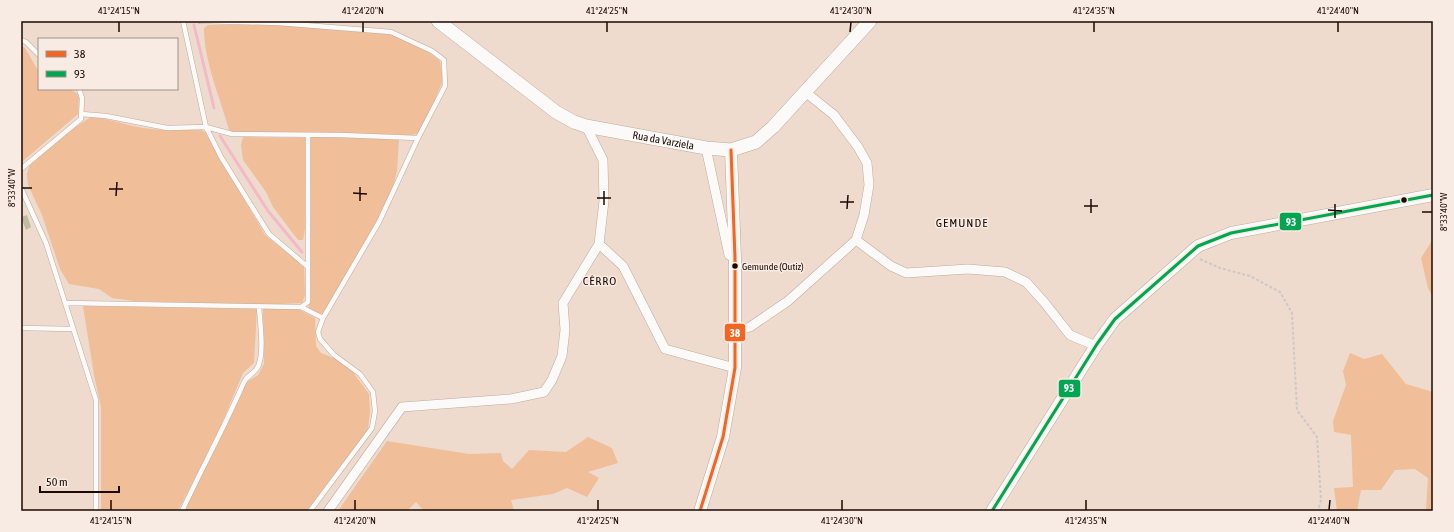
<svg xmlns="http://www.w3.org/2000/svg" width="1454" height="532" viewBox="0 0 1454 532" font-family="'Asap Condensed',sans-serif">
<rect width="100%" height="100%" fill="#eedbcd"/>
<!-- green -->
<path fill="#f0be98" d="M208,25h76l104,8 40,19 12,9 3,20 -20,45 -6,8 -6,1 -178,-3 -4,-2c-9,-33 -25,-68 -25,-102z
M21,46l4,2 14,24v17h31l9,6 -1,19 -55,47 -2,-3z
M91,117c18,1 34,8 52,11 19,3 39,2 59,2l3,2 60,103 39,31 1,29 -3,8 -41,2 -127,-4 -22,-3 -13,-9 -30,-5 -9,-15 -18,-54 -14,-30 -1,-11 2,-8 34,-31z
M243,137l63,1 -1,91 -2,11h-5l-25,-33 -7,-15 -23,-32 -2,-15z
M310,137h39l50,3 -2,31 -5,19 -18,36 -51,88 -14,-4z
M1433,239v58l-5,-9 -7,-30z
M83,306l174,3 -3,54 -11,10 -23,55 -42,83h-77v-104l-7,-32z
M296,308l19,10 1,28 5,7 15,6 16,12 17,23 1,18 -2,17 -62,82h-121l21,-49 19,-33 20,-46 13,-8 6,-11 -1,-55z
M1350,353l14,6 18,-5 24,30 27,8v119h-7l2,-33 -13,-9 -20,1 -14,20h-20l-4,21h-20l-3,-23 19,-1 -2,-52 -17,-3 -1,-11 13,-36 -3,-14z
M588,437l24,11 6,15 -30,9 11,6 -12,19 -20,-9 -14,6 -42,6 3,11h-90l-8,-9 -9,9h-69l49,-70 82,13 32,-1 2,8 9,8 17,-19 37,2z"/>
<g fill="none" stroke-linecap="round" stroke-linejoin="round">
<!-- stream -->
<path stroke="#f1bac6" stroke-width="3" d="M194,25l20,83
M220,136l48,75 34,41"/>
</g>
<!-- building -->
<path fill="#c0bc9e" d="M27,215l4,12 -5,3 -5,-13z"/>
<g fill="none" stroke-linecap="round" stroke-linejoin="round">
<!-- service casing -->
<g stroke="#bcaa9c" stroke-width="5.5">
<path id="service" d="M183,21l23,106 15,30 48,77 39,33
M200,21l79,2 112,9 41,19 12,9 1,26 -27,52 -39,84 -56,96 -5,14 2,7 14,16 26,19 13,18 2,19 -3,17 -62,83
M21,40l5,2 13,13
M81,114l25,2 61,12 39,-1 26,7 108,1 78,3
M21,169l60,-50 1,-21 -3,-9
M21,188l25,55 50,157v111
M66,303l235,4 7,-5v-167
M301,307l22,11
M21,328l52,1
M182,511c20,-43 43,-85 62,-129 3,-7 13,-9 15,-18 5,-15 1,-41 0,-57"/>
</g>
<!-- minor casing -->
<g stroke="#bcaa9c" stroke-width="10">
<path id="minor" d="M706,148l23,107 6,3
M856,240l35,26 15,7 62,-4 37,3 21,10 18,20 26,33 26,11
M599,244l24,22 42,83 70,19
M735,331l15,-4 38,-26 68,-61 8,-25 5,-30 -2,-22 -9,-16 -24,-32 -30,-24
M328,511l74,-104 109,-8 33,-7 8,-12 10,-24 3,-26 -2,-27 36,-59 5,-43 -1,-41 -17,-34"/>
</g>
<!-- tertiary casing -->
<g stroke="#bcaa9c" stroke-width="13">
<path id="tertiary" d="M700,511l23,-74 12,-69v-110l-4,-108
M992,511l105,-167 18,-25 83,-73 33,-13 202,-38"/>
</g>
<!-- secondary casing -->
<g stroke="#bcaa9c" stroke-width="14">
<g id="secondary">
<path id="s1" d="M438,21l118,91 18,10 12,4 120,22 25,2 25,-8 17,-15 97,-106"/>
</g>
</g>
<!-- path -->
<path stroke="#cec8c4" stroke-width="2" stroke-dasharray="3 2" stroke-linecap="butt" d="M1200,259l20,9 30,8 30,16 12,21 5,97 20,27 4,63 -3,11"/>
<!-- service -->
<use href="#service" stroke="#fcfaf8" stroke-width="4.5"/>
<!-- minor -->
<use href="#minor" stroke="#fcfaf8" stroke-width="9"/>
<!-- tertiary -->
<use href="#tertiary" stroke="#fcfaf8" stroke-width="12"/>
<!-- secondary -->
<use href="#secondary" stroke="#fcfaf8" stroke-width="13"/>
<!-- bus-1 casing -->
<g stroke="#f7ebe3" stroke-width="6">
<path id="bus-1" d="M700,511l23,-74 12,-69v-110l-4,-108"/>
</g>
<!-- bus-2 casing -->
<g stroke="#f7ebe3" stroke-width="6">
<path id="bus-2" d="M992,511l105,-167 18,-25 83,-73 33,-13 202,-38"/>
</g>
<!-- bus-1 -->
<use href="#bus-1" stroke="#f26522" stroke-width="3"/>
<!-- bus-2 -->
<use href="#bus-2" stroke="#00a651" stroke-width="3"/>
</g>
<!-- ticks -->
<path fill="none" stroke="#1c0900" stroke-width="1.5" d="M119,32v-10M363,32v-10M607,32v-10M850,32l1,-10M1094,32v-10M1338,32v-10M22,188h10M109,189h14M353,193l14,1M116,196l1,-14M597,198h14M360,201v-14M840,202h14M604,205v-14M1084,206h14M847,209l1,-14M1328,210l14,1M1422,212h10M1091,213v-14M1335,218v-14M111,510v-10M355,510v-10M598,510v-10M842,510v-10M1086,510v-10M1329,510l1,-10"/>
<!-- markers -->
<g fill="#1c0900" stroke="#f7ebe3" stroke-width="1.5">
<circle cx="1404" cy="200" r="3.5"/>
<circle cx="735" cy="266" r="3.5"/>
</g>
<g text-anchor="middle" stroke-width="3" stroke-linejoin="round" paint-order="stroke">
<!-- bus labels -->
<g font-size="10" fill="#1c0900" stroke="#f7ebe3" text-anchor="start">
<text x="742" y="270">Gemunde (Outiz)</text>
</g>
<!-- street labels -->
<g font-size="11" fill="#1c0900" stroke="#f7ebe3">
<text dy="4" stroke="none"><textPath href="#s1" startOffset="261">Rua da Varziela</textPath></text>
</g>
<!-- neighbourhood labels -->
<g font-size="12" letter-spacing="1" fill="#1c0900" stroke="#f7ebe3">
<text x="962" y="227">GEMUNDE</text>
<text x="600" y="285">CÊRRO</text>
</g>
</g>
<g stroke="#f7ebe3" stroke-width="1.5">
<rect x="1279" y="212" width="23" height="19" rx="4" fill="#00a651"/>
<rect x="724" y="323" width="22" height="19" rx="4" fill="#f26522"/>
<rect x="1058" y="379" width="23" height="19" rx="4" fill="#00a651"/>
</g>
<g font-size="11" text-anchor="middle" font-weight="bold" fill="#fff">
<text x="1291" y="226">93</text>
<text x="735" y="337">38</text>
<text x="1069" y="392">93</text>
</g>
<!-- border -->
<rect width="1454" height="532" fill="none" stroke="#f7ebe3" stroke-width="44"/>
<!-- legend -->
<rect x="38" y="38" width="140" height="52" fill="#f7ebe3" stroke="#9f9188"/>
<rect x="46" y="51" width="20" height="6" fill="#f26522" stroke="#9f9188"/>
<text x="74" y="58" font-size="12" fill="#1c0900">38</text>
<rect x="46" y="71" width="20" height="6" fill="#00a651" stroke="#9f9188"/>
<text x="74" y="78" font-size="12" fill="#1c0900">93</text>
<!-- scale -->
<path d="M40 486v6h79v-6" fill="none" stroke="#1c0900" stroke-width="2"/>
<text x="46" y="486" font-size="12" fill="#1c0900" stroke="#f7ebe3" stroke-width="3" paint-order="stroke">50 m</text>
<rect x="22" y="22" width="1410" height="488" fill="none" stroke="#1c0900" stroke-width="1.5"/>
<g font-size="10" text-anchor="middle" fill="#1c0900">
<text x="119" y="14">41°24'15"N</text>
<text x="363" y="14">41°24'20"N</text>
<text x="607" y="14">41°24'25"N</text>
<text x="851" y="14">41°24'30"N</text>
<text x="1094" y="14">41°24'35"N</text>
<text x="1338" y="14">41°24'40"N</text>
<text transform="translate(11 188) rotate(-90)" y="4">8°33'40"W</text>
<text transform="translate(1443 212) rotate(-90)" y="4">8°33'40"W</text>
<text x="111" y="524">41°24'15"N</text>
<text x="355" y="524">41°24'20"N</text>
<text x="598" y="524">41°24'25"N</text>
<text x="842" y="524">41°24'30"N</text>
<text x="1086" y="524">41°24'35"N</text>
<text x="1329" y="524">41°24'40"N</text>
</g>
</svg>
